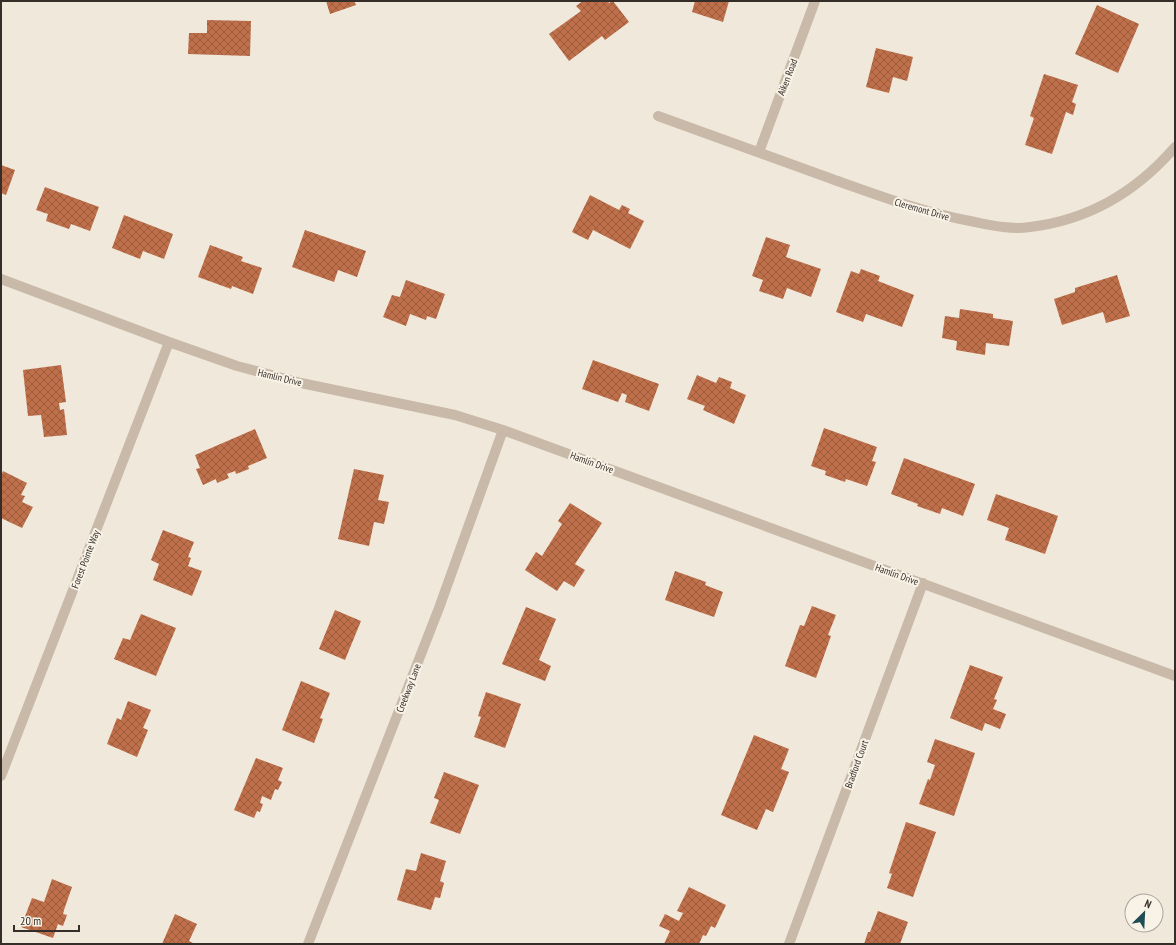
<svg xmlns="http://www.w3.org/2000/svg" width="1176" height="945" viewBox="0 0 1176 945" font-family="'PT Sans Narrow',sans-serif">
<defs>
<pattern id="building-cross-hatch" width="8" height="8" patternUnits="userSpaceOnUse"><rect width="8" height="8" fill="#bf704a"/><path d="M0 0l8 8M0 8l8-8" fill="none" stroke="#9c5c3e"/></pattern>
</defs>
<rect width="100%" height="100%" fill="#f0e8db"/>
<!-- building -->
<path fill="url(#building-cross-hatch)" d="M326,1h28l2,4 -26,9z
M583,1h25l1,2 4,-2 16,21 -24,18 -3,-4 -33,25 -20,-27 32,-23 -5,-5z
M695,1h34l-6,21 -31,-10z
M1097,5l42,19 -21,49 -43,-19z
M207,20l44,1 -1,35 -62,-2 1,-21h18z
M876,48l37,9 -6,24 -14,-4 -4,16 -23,-6z
M1044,74l34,11 -6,17 4,2 -3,11 -7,-3 -14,42 -27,-9 9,-27 -4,-2z
M1,165l14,5 -9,25 -5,-2z
M45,187l54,20 -9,24 -19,-7 -2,5 -23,-8 2,-7 -12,-4z
M590,195l29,15 3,-5 8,4 -2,4 16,8 -14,28 -37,-19 -5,10 -16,-8z
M124,215l49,19 -9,25 -21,-8 -3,8 -28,-11z
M305,230l61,21 -9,26 -19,-7 -4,12 -42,-15z
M766,237l24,8 -4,12 35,12 -10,28 -24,-9 -4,11 -24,-8 4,-11 -11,-4z
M210,245l33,12 -2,4 21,7 -9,26 -21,-8 -1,3 -33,-12z
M861,269l19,7 -2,5 36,14 -12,32 -36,-13 -3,8 -27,-10 15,-41 8,3z
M1117,275l13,41 -24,7 -3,-11 -41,13 -8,-26 21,-7v-4z
M406,280l39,14 -9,25 -9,-3 -1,4 -16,-6 -4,12 -23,-9 9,-22 8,2z
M960,309l33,5v4l20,3 -4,25 -23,-3 -1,12 -29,-5 1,-9 -15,-3 3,-22 14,2z
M593,360l66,24 -10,27 -24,-9 2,-7 -5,-2 -4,9 -36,-13z
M61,365l5,37 -7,1 1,7 4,-1 3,26 -23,2 -3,-22 -13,1 -5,-46z
M697,375l19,8 3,-6 13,5 -2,6 16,7 -12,29 -31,-14 2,-4 -18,-7z
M824,428l53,19 -5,14 4,1 -9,24 -21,-7 -1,3 -20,-7 1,-4 -15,-5z
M255,429l12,29 -19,8 1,3 -13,5 -1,-3 -8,3 2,4 -12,5 -1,-4 -13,6 -7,-16 4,-1 -5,-13z
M904,458l71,26 -12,32 -21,-8 -2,6 -23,-8 1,-2 -27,-10z
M354,469l30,6 -6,25 11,2 -5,22 -10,-2 -5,24 -31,-7z
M3,471l24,12 -6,12 4,1 -3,6 11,5 -11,21 -21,-10v-42z
M996,494l62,22 -13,38 -40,-14 4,-12 -22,-8z
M570,503l32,20 -27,41 10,6 -11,17 -10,-6 -7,10 -32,-21 11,-18 6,4 20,-32 -4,-3z
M163,530l31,12 -6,15 3,1 -3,8 14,5 -10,25 -39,-16 6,-16 -8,-4z
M675,571l31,11 -1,3 18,7 -9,25 -49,-17z
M812,606l24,9 -8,20 3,1 -15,42 -31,-12 15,-41 4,1z
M526,607l30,12 -17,41 12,6 -6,15 -43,-17z
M335,610l26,11 -16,39 -26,-11z
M141,614l35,14 -20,48 -42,-17 9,-21 7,2z
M970,665l33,12 -9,22 3,1 -4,9 13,5 -6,15 -15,-6 -3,8 -32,-13z
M301,681l29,12 -10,25 3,1 -9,24 -32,-13z
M486,692l35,12 -16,44 -31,-11 7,-20 -3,-1z
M128,701l23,9 -8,18 5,2 -11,27 -30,-13 10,-26 4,2z
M754,735l35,14 -8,20 8,3 -16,40 -7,-3 -9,21 -36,-15z
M935,739l40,14 -21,63 -35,-12 9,-25 2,1 5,-15 -8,-3z
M256,758l27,10 -5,12 4,2 -4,8 -3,-1 -4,11 -9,-4 -2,7 3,1 -3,8 -3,-1 -3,7 -20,-8z
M444,772l35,13 -19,49 -30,-11 9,-23 -5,-2z
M906,822l30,10 -23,65 -26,-9 5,-14 -3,-1z
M421,853l25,8 -6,20 4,2 -4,15 -5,-1 -4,13 -34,-10 9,-31 10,2z
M52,879l20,8 -8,23 -1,4 4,1 -4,11 -5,-2 -5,14 -32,-11 11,-29 12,4z
M689,887l37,18 -11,23 -4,-2 -5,10 -3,-1 -4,9h-35l6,-13 -11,-5 6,-12 14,7 4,-8 -6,-2z
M878,911l30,11 -8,22h-36l4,-12h2z
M175,914l22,10 -8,17 6,3h-33z"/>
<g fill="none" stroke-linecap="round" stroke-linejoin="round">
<!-- street -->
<path stroke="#c8b9a8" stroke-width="10" d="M658,116c58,21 116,42 174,63 45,16 91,33 138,42 20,4 40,9 60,6 59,-7 107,-36 145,-80
M759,152l56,-151
M1,279l168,63 68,24 64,17 154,32 48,15 672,246
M1,776l168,-434
M308,944l131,-336 64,-178
M789,944l134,-361"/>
</g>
<g text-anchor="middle" stroke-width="4" stroke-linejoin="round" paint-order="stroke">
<!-- street labels -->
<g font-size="10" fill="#352d28" stroke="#f8f2e7">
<text transform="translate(787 77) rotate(-69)" y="4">Aiken Road</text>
<text transform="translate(922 209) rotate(16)" y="4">Cleremont Drive</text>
<text transform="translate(280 377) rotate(14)" y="4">Hamlin Drive</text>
<text transform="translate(592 462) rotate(20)" y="4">Hamlin Drive</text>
<text transform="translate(85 559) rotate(-69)" y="4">Forest Pointe Way</text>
<text transform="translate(897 574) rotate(20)" y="4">Hamlin Drive</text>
<text transform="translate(408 688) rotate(-69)" y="4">Creekway Lane</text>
<text transform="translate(856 764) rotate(-70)" y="4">Bradford Court</text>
</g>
</g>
<!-- border -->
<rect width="1176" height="945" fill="none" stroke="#352d28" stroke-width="4"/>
<!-- north arrow -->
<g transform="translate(1144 913) rotate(24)"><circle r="19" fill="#f8f2e7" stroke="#aaa39b"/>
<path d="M0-3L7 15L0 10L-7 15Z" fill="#204c54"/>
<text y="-6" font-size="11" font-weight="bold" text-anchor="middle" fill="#352d28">N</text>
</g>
<!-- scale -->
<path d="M14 925v6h65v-6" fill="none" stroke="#352d28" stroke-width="2"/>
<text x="20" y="925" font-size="12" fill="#352d28" stroke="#f8f2e7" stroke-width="3" paint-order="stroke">20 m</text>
</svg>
